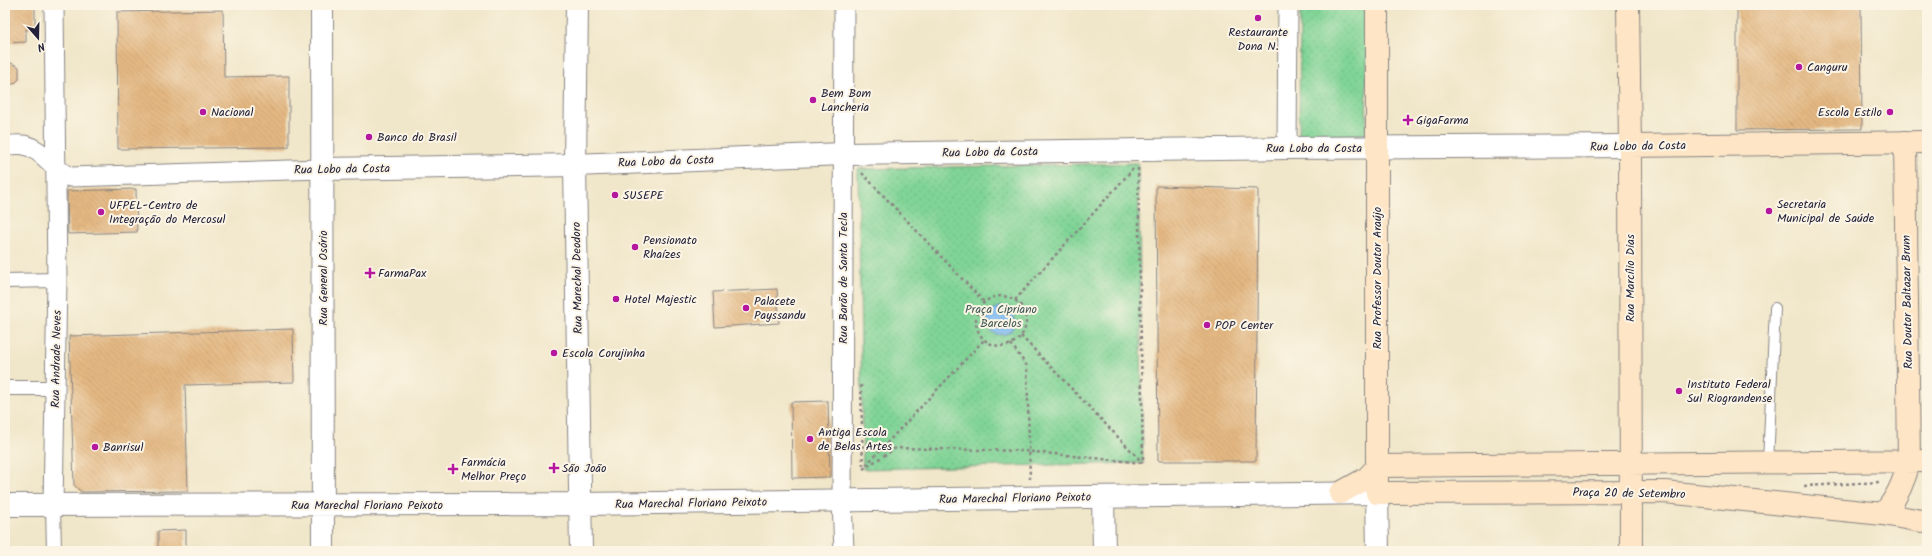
<svg xmlns="http://www.w3.org/2000/svg" width="1932" height="556" viewBox="0 0 1932 556" font-family="Kalam,sans-serif">
<defs>
<pattern id="park-dots" width="8" height="8" patternUnits="userSpaceOnUse"><rect width="8" height="8" fill="#80d496"/><path d="M2 2h.1M6 6h.1" fill="none" stroke="#6eb682" stroke-width="1.8" stroke-linecap="round"/></pattern>
<pattern id="building-back-hatch" width="6" height="6" patternUnits="userSpaceOnUse"><rect width="6" height="6" fill="#e4b882"/><path d="M-1 5l2 2M0 0l6 6M5-1l2 2" fill="none" stroke="#c39e71"/></pattern>
</defs>
<rect width="100%" height="100%" fill="#fcf5e5"/>
<filter id="ink" filterUnits="userSpaceOnUse"><feTurbulence type="fractalNoise" baseFrequency=".025" numOctaves="2"/><feDisplacementMap in="SourceGraphic" scale="8" xChannelSelector="R" yChannelSelector="G"/><feConvolveMatrix kernelMatrix="1 2 1 2 8 2 1 2 1" color-interpolation-filters="sRGB"/></filter>
<filter id="wash" filterUnits="userSpaceOnUse"><feTurbulence type="fractalNoise" baseFrequency=".012" numOctaves="4" result="noise"/><feDisplacementMap in="SourceGraphic" scale="16" xChannelSelector="R" yChannelSelector="G"/><feGaussianBlur stdDeviation="0.9" result="paint"/><feColorMatrix in="noise" values="0 0 0 0 0 0 0 0 0 0 0 0 0 0 0 0 0 1.4 0 .05"/><feComposite in="paint" operator="in"/></filter>
<g filter="url(#wash)">
<rect width="100%" height="100%" fill="#f0e6c9"/>
<!-- park -->
<path fill="url(#park-dots)" stroke="#517b68" d="M1300,5h68l-2,130 -67,1z
M1138,163l5,300 -280,6 -5,-300z"/>
<!-- water -->
<path fill="#7db8ef" stroke="#506d95" d="M987 321a14 14 0 1 1 28 0a14 14 0 1 1-28 0Z"/>
<g id="blocks">
<!-- building -->
<path fill="url(#building-back-hatch)" d="M5,5h30v24h-9v13l-21,1z
M1737,5h124l1,124 -125,1z
M223,10l1,67 65,-1v71l-171,2 -1,-137z
M5,60l14,7v12l-5,5h-9z
M1156,186l102,3 -2,272h-98z
M136,189l1,43 -69,2 -1,-43z
M777,289l2,34 -64,4 -2,-35z
M293,329l1,53 -109,3 3,106 -107,1 -7,-7 -5,-149z
M828,401l2,76 -38,1 -1,-76z
M186,530v21h-28v-20z"/>
</g>
</g>
<g filter="url(#ink)">
<use href="#blocks" fill-opacity="0" stroke="#898482" stroke-width="1"/>
<g fill="none" stroke-linecap="round" stroke-linejoin="round">
<!-- service casing -->
<g stroke="#898482" stroke-width="12">
<path id="service" d="M1768,463l7,-155"/>
</g>
<!-- pedestrian casing -->
<g stroke="#898482" stroke-width="16">
<path id="pedestrian" d="M5,281l52,-1
M5,388h50
M53,505l1,46"/>
</g>
<!-- minor casing -->
<g stroke="#898482" stroke-width="21">
<path id="minor" d="M5,146c6,-1 13,-2 19,-1 19,4 29,25 46,32l253,-8
M1287,148l1,-143
M53,505l4,-225 -3,-275
M844,551l-2,-50 2,-496"/>
</g>
<!-- tertiary casing -->
<g stroke="#898482" stroke-width="24">
<path id="tertiary" d="M322,5l1,546
M577,5l-2,160 6,386
M323,169l252,-4 268,-11 444,-6 343,-2
M1103,497l1,54
M5,505l576,-1 796,-11 1,58"/>
</g>
<!-- secondary casing -->
<g stroke="#898482" stroke-width="24">
<path id="secondary" d="M1377,5v488l288,-1 218,22 44,8
M1628,5l2,141 1,405
M1630,146l297,-4
M1378,466l549,-5
M1340,493l27,-15 11,-12
M1883,514c14,-15 21,-32 26,-52l-4,-320"/>
</g>
<!-- path -->
<path stroke="#898482" stroke-width="2.5" stroke-dasharray="3 3" stroke-linecap="butt" d="M1138,168l5,295
M862,173l122,129
M976 321a25 25 0 1 1 50 0a25 25 0 1 1-50 0Z
M1015,300l118,-131
M1021,336l122,127
M1011,344l16,22 3,113
M861,385l2,84
M866,465l118,-125
M863,469l33,-21 128,3 119,12
M1804,486l77,-4"/>
<!-- service -->
<use href="#service" stroke="#fff" stroke-width="10"/>
<!-- pedestrian -->
<use href="#pedestrian" stroke="#fff" stroke-width="14"/>
<!-- minor -->
<use href="#minor" stroke="#fff" stroke-width="19"/>
<!-- tertiary -->
<use href="#tertiary" stroke="#fff" stroke-width="22"/>
<!-- secondary -->
<use href="#secondary" stroke="#fde5c5" stroke-width="22"/>
</g>
</g>
<!-- markers -->
<g fill="#b5179e" stroke="#fcf5e5" stroke-width="1.5">
<circle cx="1258" cy="18" r="4"/>
<circle cx="1799" cy="67" r="4"/>
<circle cx="813" cy="100" r="4"/>
<circle cx="203" cy="112" r="4"/>
<circle cx="1890" cy="112" r="4"/>
<path d="M1406 114h4v4h4v4h-4v4h-4v-4h-4v-4h4z"/>
<circle cx="369" cy="137" r="4"/>
<circle cx="615" cy="195" r="4"/>
<circle cx="1769" cy="211" r="4"/>
<circle cx="101" cy="212" r="4"/>
<circle cx="635" cy="247" r="4"/>
<path d="M368 267h4v4h4v4h-4v4h-4v-4h-4v-4h4z"/>
<circle cx="616" cy="299" r="4"/>
<circle cx="746" cy="308" r="4"/>
<circle cx="1207" cy="325" r="4"/>
<circle cx="554" cy="353" r="4"/>
<circle cx="1679" cy="391" r="4"/>
<circle cx="810" cy="439" r="4"/>
<circle cx="95" cy="447" r="4"/>
<path d="M552 462h4v4h4v4h-4v4h-4v-4h-4v-4h4z"/>
<path d="M451 463h4v4h4v4h-4v4h-4v-4h-4v-4h4z"/>
</g>
<g text-anchor="middle" stroke-width="4" stroke-linejoin="round" paint-order="stroke">
<!-- poi labels -->
<g font-size="12" fill="#22223b" stroke="#fcf5e5" text-anchor="start">
<text x="1258" y="36" text-anchor="middle">Restaurante<tspan x="1258" dy="14">Dona N.</tspan></text>
<text x="1807" y="71">Canguru</text>
<text x="821" y="97">Bem Bom<tspan x="821" dy="14">Lancheria</tspan></text>
<text x="211" y="116">Nacional</text>
<text x="1882" y="116" text-anchor="end">Escola Estilo</text>
<text x="1416" y="124">GigaFarma</text>
<text x="377" y="141">Banco do Brasil</text>
<text x="623" y="199">SUSEPE</text>
<text x="1777" y="208">Secretaria<tspan x="1777" dy="14">Municipal de Saúde</tspan></text>
<text x="109" y="209">UFPEL-Centro de<tspan x="109" dy="14">Integração do Mercosul</tspan></text>
<text x="643" y="244">Pensionato<tspan x="643" dy="14">Rhaízes</tspan></text>
<text x="378" y="277">FarmaPax</text>
<text x="624" y="303">Hotel Majestic</text>
<text x="754" y="305">Palacete<tspan x="754" dy="14">Payssandu</tspan></text>
<text x="1215" y="329">POP Center</text>
<text x="562" y="357">Escola Corujinha</text>
<text x="1687" y="388">Instituto Federal<tspan x="1687" dy="14">Sul Riograndense</tspan></text>
<text x="818" y="436">Antiga Escola<tspan x="818" dy="14">de Belas Artes</tspan></text>
<text x="103" y="451">Banrisul</text>
<text x="461" y="466">Farmácia<tspan x="461" dy="14">Melhor Preço</tspan></text>
<text x="562" y="472">São João</text>
</g>
<!-- street labels -->
<g font-size="12" fill="#22223b" stroke="#fcf5e5">
<text transform="translate(1638 146) rotate(-1)" y="4">Rua Lobo da Costa</text>
<text x="1314" y="152">Rua Lobo da Costa</text>
<text transform="translate(990 152) rotate(-1)" y="4">Rua Lobo da Costa</text>
<text transform="translate(666 161) rotate(-2)" y="4">Rua Lobo da Costa</text>
<text transform="translate(342 169) rotate(-1)" y="4">Rua Lobo da Costa</text>
<text transform="translate(323 278) rotate(-90)" y="4">Rua General Osório</text>
<text transform="translate(577 278) rotate(-91)" y="4">Rua Marechal Deodoro</text>
<text transform="translate(843 278) rotate(-90)" y="4">Rua Barão de Santa Tecla</text>
<text transform="translate(1377 278) rotate(-90)" y="4">Rua Professor Doutor Araújo</text>
<text transform="translate(1630 278) rotate(-90)" y="4">Rua Marcílio Dias</text>
<text transform="translate(1907 302) rotate(-91)" y="4">Rua Doutor Baltazar Brum</text>
<text transform="translate(56 359) rotate(-89)" y="4">Rua Andrade Neves</text>
<text transform="translate(1629 493) rotate(1)" y="4">Praça 20 de Setembro</text>
<text transform="translate(1015 498) rotate(-1)" y="4">Rua Marechal Floriano Peixoto</text>
<text transform="translate(691 503) rotate(-1)" y="4">Rua Marechal Floriano Peixoto</text>
<text x="367" y="509">Rua Marechal Floriano Peixoto</text>
</g>
<!-- park labels -->
<g font-size="12" fill="#3e5756" stroke="#fcf5e5">
<text x="1001" y="313">Praça Cipriano<tspan x="1001" dy="14">Barcelos</tspan></text>
</g>
</g>
<!-- margin -->
<rect width="1932" height="556" fill="none" stroke="#fcf5e5" stroke-width="20"/>
<!-- north arrow -->
<g transform="translate(38 38) rotate(160)" stroke="#fcf5e5" stroke-width="3" paint-order="stroke">
<path d="M0-3L7 15L0 10L-7 15Z" fill="#22223b"/>
<text y="-6" font-size="11" font-weight="bold" text-anchor="middle" fill="#22223b">N</text>
</g>
</svg>
